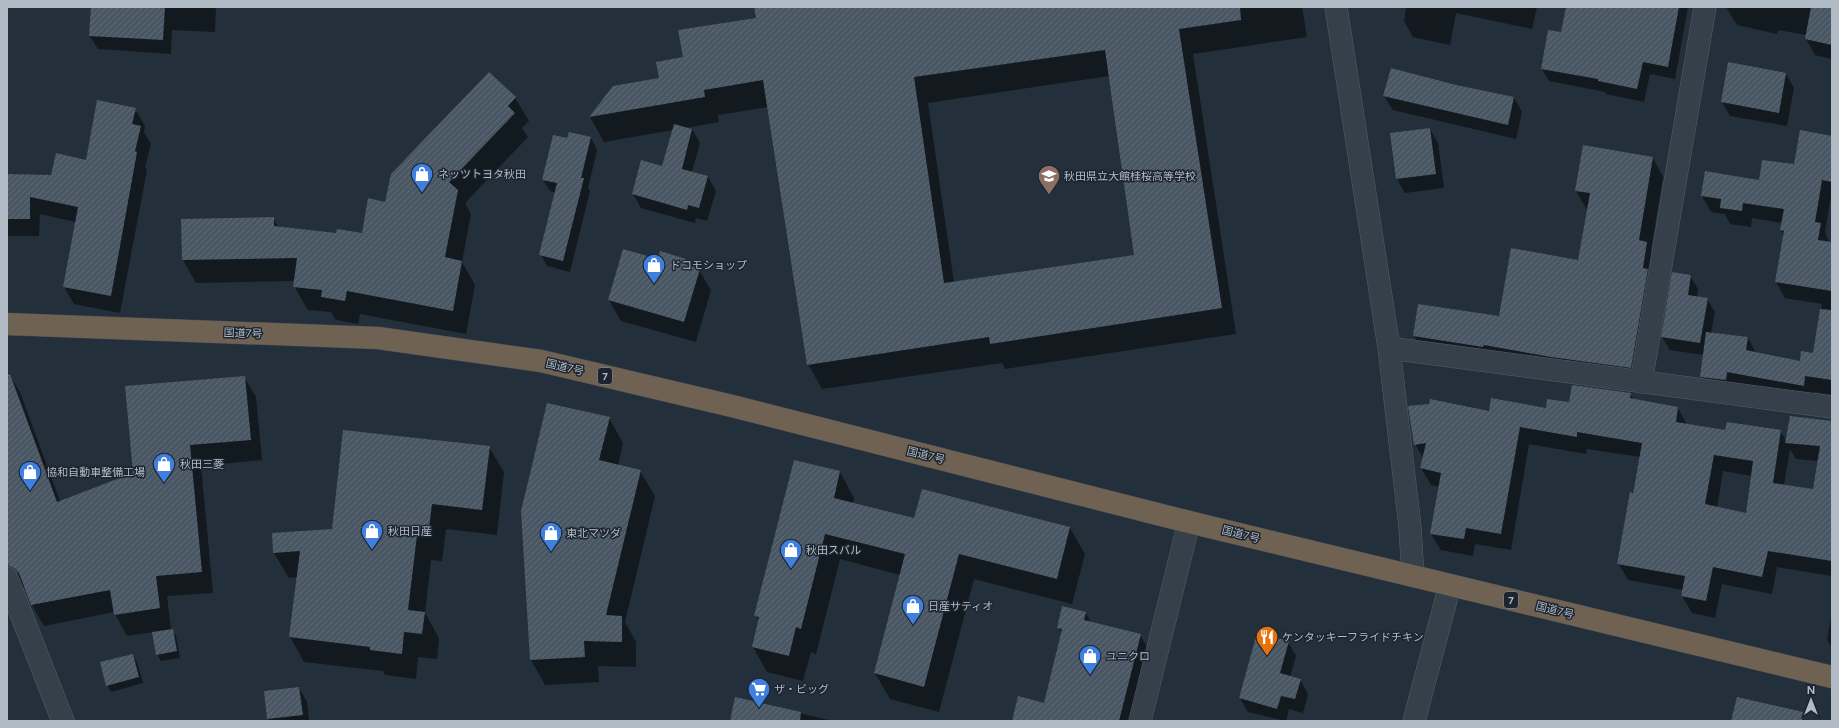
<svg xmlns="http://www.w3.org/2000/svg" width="1839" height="728" viewBox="0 0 1839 728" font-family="Figtree,'Noto Sans JP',sans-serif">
<defs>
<pattern id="building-hatch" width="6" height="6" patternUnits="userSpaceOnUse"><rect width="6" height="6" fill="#495663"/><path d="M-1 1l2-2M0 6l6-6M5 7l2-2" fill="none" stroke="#616c78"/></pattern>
</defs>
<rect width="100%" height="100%" fill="#232f3a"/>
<!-- shadow -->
<path fill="#0007" fill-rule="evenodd" d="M92,7h124l-1,25 -43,-2 -1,24 -73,-5 -8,-13z
M755,7h547l5,30 -114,17 43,280 -231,35 -3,-6 -180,26 -14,-25 -40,-257 -50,8 1,7 -33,6 6,1 8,14 -8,29 16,5 8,14 -9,30 -11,-3 -1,5 -54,-15 -8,-14 9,-33 21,6 10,-37 -69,12 -14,-25 24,-30 46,-8 24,-21 73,-39zM1109,76l27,180 -182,26 -26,-179z
M1404,7h133l-5,22 -76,-16 -6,32 -37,-8 -9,-16 2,-14z
M1567,7h121l-13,72 -25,-5 -6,28 -38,-8 -1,-2 -56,-11 -7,-12 20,-36z
M1728,7h104v52l-17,-4 -9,-16v-4l-28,-5 -1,4 -40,-9 -10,-16z
M1392,69l64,17 58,12 8,14 -6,27 -123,-29 -9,-14z
M489,73l26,25 14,23 -7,7 6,9 -63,66 6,11 -9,48 13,23 -9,49 -106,-20 -2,10 -22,-4 -5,-8 -23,-2 -14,-24 1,-5 -99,2 -13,-23 -1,-40 91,-2 6,10 58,6h25z
M1786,74l8,14 -7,38 -57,-10 -8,-14z
M135,109l10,17 -1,6 7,12 -6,23 2,3 -27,143 -46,-9 -10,-17 12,-65 -36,-8 -1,22h-32v-61l45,1 34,-15z
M1430,129l8,14 6,45 -39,5 -8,-14 -6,-45z
M1832,137v59h-1l-6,36 4,10 3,1v152l-18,-3 -1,10 -103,-9 -9,-16 3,-22 -34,-5 -8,-13 28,-61 8,13 -1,8 10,2 8,13 -4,21 37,5 8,15 44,9 14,-8 8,-50 -37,-6 -9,-16 8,-47 -3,-5 1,-7 -30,-5 -1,9 -21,-3 -5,-10 -14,-2 -9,-16 58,-15 35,-16z
M591,138l6,12 -9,38 2,3 -20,81 -23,-6 -6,-11 15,-62 -6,-2 -7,-11z
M1653,158l10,19 -12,73 7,12 -17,124 -216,-31 -11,-19 4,-30 82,11 79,-56 8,-51 -11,-19z
M658,260h28l4,7 9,3 12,20 -15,52 -75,-21 -12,-21z
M7,371l13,21 40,109 74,-27 110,-97 12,20 6,63 -61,6 12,127 -46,3 4,34 5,6 4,22 -19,3 -4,-7 -4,-22 -26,4 -13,-24 -70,14 -12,-21 -7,-17 -3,-2 -13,-21 -2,-20z
M1630,394l4,6 44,8 9,17 39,6h54l6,10 5,-24 41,6v153l-55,-9 -5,27 -50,-10 -7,34 -23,-5 -10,-17 1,-6 -55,-10 -10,-17 22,-106 -53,-8 -1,5 -57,-10 -18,106 -36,-6 -2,12 -32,-6 -10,-16 8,-47 -8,-2 -10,-17 2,-10 -8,-14 75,-32 57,-3 23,-6zM1790,449l6,10 23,2 -5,29 -30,-5zM1723,471l29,5 -6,38 -29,-6z
M609,418l14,25 -5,23 22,5 15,25 -30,126 11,20v25l-38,-1 1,16 -54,3 -14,-25z
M489,447l15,25 -7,63 -51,-6 -4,32 -11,-1 -6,53 14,25 -2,21 -19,-2 -2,22 -31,-4 -2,-4 -79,-9 -14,-25 8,-60 -9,1 -15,-25 59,-23z
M840,472l14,26 -1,6 62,15 7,-29 148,38 15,26 -13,50 -98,-25 -35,133 -49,-13 -15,-26 25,-98 -60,-16 -24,95 -5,-2 -8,29 -36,-9 -14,-25 6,-25 -3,-6z
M1832,611v37l-5,-8z
M1085,612l6,10 49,13 12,20 -17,66h-122l31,-17 18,-70 -4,-7z
M1257,634l31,8 8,14 -6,21 10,3 8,14 -5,19 -14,-4 -3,12 -38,-9 -8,-14z
M133,655l4,7 6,21 -32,9 -4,-7z
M299,688l8,14 2,19h-40l-4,-29z
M736,698l97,23h-102z"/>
<!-- building -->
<path fill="url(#building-hatch)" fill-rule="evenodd" d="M91,7h74l-2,33 -74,-4z
M754,7h486l1,13 -62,9 43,279 -232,36 -1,-7 -182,28 -44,-285 -59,10 1,7 -116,20 24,-31 46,-8 -3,-16 27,-5 -5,-27 78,-12zM1105,50l29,205 -190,28 -30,-206z
M1566,7h113l-11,60 -25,-5 -6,27 -39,-8v-2l-57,-10 7,-39 13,2z
M1811,7h21v38l-27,-6z
M1728,62l58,11 -7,40 -58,-11z
M1391,68l65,17 58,12 -6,28 -125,-29z
M489,72l27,25 -8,9 7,7 -66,69 9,8 -13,67 17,4 -9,50 -106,-20 -2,10 -24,-4 1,-7 -29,-3 4,-29 -115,2 -1,-41 93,-2v9l62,7 1,-4 25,4 6,-35 17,4 6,-28z
M97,100l39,8 -4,16 9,2 -6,25 2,1 -26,144 -48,-9 15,-80 -48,-10v22h-23v-45l44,1 5,-22 30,7z
M674,124l18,5 -10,40 26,7 -9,32 -11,-3 -1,5 -55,-16 9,-34 21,6z
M1430,128l6,46 -40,5 -6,-46z
M1800,130l32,6v46l-10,-2 -7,42 6,1 -3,17 14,2v49l-57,-9 9,-51 -4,-1 4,-21 -41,-6 -1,8 -22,-3 1,-9 -20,-3 4,-25 54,9 3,-20 32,4z
M569,132l22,5 -10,41h3l-21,83 -24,-6 18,-72 -15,-3 11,-45 14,3z
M1583,145l70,12 -14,83 8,2 -4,26 5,1 -17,99 -80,-11 -67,-12 -1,2 -70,-11 5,-32 81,12 12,-68 67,12 12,-67 -15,-2z
M623,249l35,10 2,-8 26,8 -1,5 15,5 -16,53 -76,-22z
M1672,272l19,3 -3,20 20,3 -8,45 -39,-6z
M1820,309l12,1v70l-27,-4 -1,10 -77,-14 -1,8 -26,-3 6,-45 42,5 -2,13 54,11 1,-10 12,2z
M10,374l47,128 76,-29 -8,-87 120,-10 6,64 -61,5 12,127 -46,4 4,32 -46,7 -4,-25 -79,15 -12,-32 -5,-5 -5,-2 -2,-4v-187z
M1572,385l59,8 -1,5 48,9 -2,15 49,8 2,-8 54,8 -8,53 40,6 7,-43 -35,-3 5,-27 42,5 -1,25h1v115l-64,-10 -6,26 -49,-10 -7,34 -25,-5 4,-20 -68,-12 13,-72 3,1 9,-50 -65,-11v5l-57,-10 -19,107 -35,-6 -2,11 -34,-5 11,-61 -21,-5 6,-25 -12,2 -6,-39 21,-2 1,-5 59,12 2,-13 55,10 1,-9 22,3zM1714,455l39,6 -7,52 -41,-9z
M547,403l63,14 -11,43 42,10 -35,145 16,1v26l-38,-1 1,16 -55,3 -9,-149z
M343,430l147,16 -8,64 -50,-6 -4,32 -11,-1 -9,75 17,2 -3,22 -18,-2 -2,22 -32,-4v-3l-81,-10 11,-86 -27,2 -1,-20 60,-4z
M794,460l46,11 -6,27 80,20 8,-29 148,38 -13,52 -98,-25 -35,133 -50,-14 31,-119 -80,-20 -24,95 -5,-2 -7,29 -37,-9 7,-30 -5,-1z
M1062,606l24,6 -2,8 57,14 -22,87h-107l6,-25 26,7 18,-74 -5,-1z
M173,629l4,22 -21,4 -4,-23z
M1257,633l32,8 -9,32 21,6 -6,20 -14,-3 -4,13 -38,-11z
M133,654l6,23 -33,9 -6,-24z
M299,687l4,28 -36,4 -3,-28z
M735,697l66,15 -1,9h-70z
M1737,697l66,15 -1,9h-71z"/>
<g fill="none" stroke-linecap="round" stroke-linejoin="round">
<!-- minor casing -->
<g stroke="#545e68" stroke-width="23">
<path id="minor" d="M1336,7l53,341 21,179 3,49
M1389,348l443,59
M1641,382l64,-375
M7,578l56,143
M1140,721l49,-199
M1414,721l36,-136"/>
</g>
<!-- highway casing -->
<g stroke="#414b55" stroke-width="23">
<path id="highway" d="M7,324l371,14 163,23 191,45 457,116 643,155"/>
</g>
<!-- minor -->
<use href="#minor" stroke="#36404a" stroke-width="22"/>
<!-- highway -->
<use href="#highway" stroke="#706253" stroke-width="22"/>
</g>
<!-- icons -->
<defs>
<g id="shop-pin" transform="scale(1.15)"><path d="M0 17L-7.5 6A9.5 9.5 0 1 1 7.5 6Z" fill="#3f7fe0" stroke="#1c252f"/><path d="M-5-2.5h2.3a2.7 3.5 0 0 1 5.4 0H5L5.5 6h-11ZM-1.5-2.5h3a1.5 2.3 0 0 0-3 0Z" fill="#fff"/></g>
<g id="school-pin" transform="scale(1.15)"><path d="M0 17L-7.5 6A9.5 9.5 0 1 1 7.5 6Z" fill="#8d6e63" stroke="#1c252f"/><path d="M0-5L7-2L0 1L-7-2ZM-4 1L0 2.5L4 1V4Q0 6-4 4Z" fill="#fff"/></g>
<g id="restaurant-pin" transform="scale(1.15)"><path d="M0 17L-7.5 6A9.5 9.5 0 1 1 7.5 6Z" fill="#e8710a" stroke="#1c252f"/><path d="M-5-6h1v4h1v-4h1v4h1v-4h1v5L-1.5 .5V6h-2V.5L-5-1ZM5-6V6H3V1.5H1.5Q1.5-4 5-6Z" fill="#fff"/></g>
<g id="supermarket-pin" transform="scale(1.15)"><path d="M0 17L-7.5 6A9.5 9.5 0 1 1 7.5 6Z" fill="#3f7fe0" stroke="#1c252f"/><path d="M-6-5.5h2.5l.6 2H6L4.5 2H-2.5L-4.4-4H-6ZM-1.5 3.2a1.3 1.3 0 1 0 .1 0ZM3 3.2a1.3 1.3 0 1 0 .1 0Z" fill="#fff"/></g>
</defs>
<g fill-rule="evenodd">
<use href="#shop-pin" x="422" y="174"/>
<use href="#school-pin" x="1049" y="176"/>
<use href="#shop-pin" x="654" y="265"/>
<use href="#shop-pin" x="164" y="464"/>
<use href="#shop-pin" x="30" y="472"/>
<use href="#shop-pin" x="372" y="531"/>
<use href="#shop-pin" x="551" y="533"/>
<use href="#shop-pin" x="791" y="550"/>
<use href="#shop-pin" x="913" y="606"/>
<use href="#restaurant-pin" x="1267" y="637"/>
<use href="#shop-pin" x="1090" y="656"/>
<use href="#supermarket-pin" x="759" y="689"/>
</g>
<g text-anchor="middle" stroke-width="3" stroke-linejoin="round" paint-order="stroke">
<!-- shield labels -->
<g fill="#1c252f" stroke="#848e99" stroke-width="1">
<rect x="598" y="368" width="14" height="16" rx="3"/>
<rect x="1504" y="592" width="14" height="16" rx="3"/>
</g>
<g font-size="10" font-weight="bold" fill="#b1bbc6">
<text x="605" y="380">7</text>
<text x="1511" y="604">7</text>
</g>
<!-- poi labels -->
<g font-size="11" fill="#b1bbc6" stroke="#1c252f" text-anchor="start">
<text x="438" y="178">ネッツトヨタ秋田</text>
<text x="1064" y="180">秋田県立大館桂桜高等学校</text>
<text x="670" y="269">ドコモショップ</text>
<text x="180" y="468">秋田三菱</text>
<text x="46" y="476">協和自動車整備工場</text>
<text x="388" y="535">秋田日産</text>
<text x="566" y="537">東北マツダ</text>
<text x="806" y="554">秋田スバル</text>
<text x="928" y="610">日産サティオ</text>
<text x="1282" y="641">ケンタッキーフライドチキン</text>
<text x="1106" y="660">ユニクロ</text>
<text x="774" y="693">ザ・ビッグ</text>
</g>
<!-- street labels -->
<g font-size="11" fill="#b1bbc6" stroke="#1c252f">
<text transform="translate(243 333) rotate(2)" y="4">国道7号</text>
<text transform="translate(565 367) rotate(13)" y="4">国道7号</text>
<text transform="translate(926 455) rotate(14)" y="4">国道7号</text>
<text transform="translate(1241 534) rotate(14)" y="4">国道7号</text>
<text transform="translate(1555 610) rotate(14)" y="4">国道7号</text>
</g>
</g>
<!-- border -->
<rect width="1839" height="728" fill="none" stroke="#b1bbc6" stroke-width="16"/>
<!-- north arrow -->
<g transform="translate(1811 700)" stroke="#1c252f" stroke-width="3" paint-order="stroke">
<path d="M0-3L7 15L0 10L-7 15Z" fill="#b1bbc6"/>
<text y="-6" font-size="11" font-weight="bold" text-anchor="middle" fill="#b1bbc6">N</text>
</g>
</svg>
